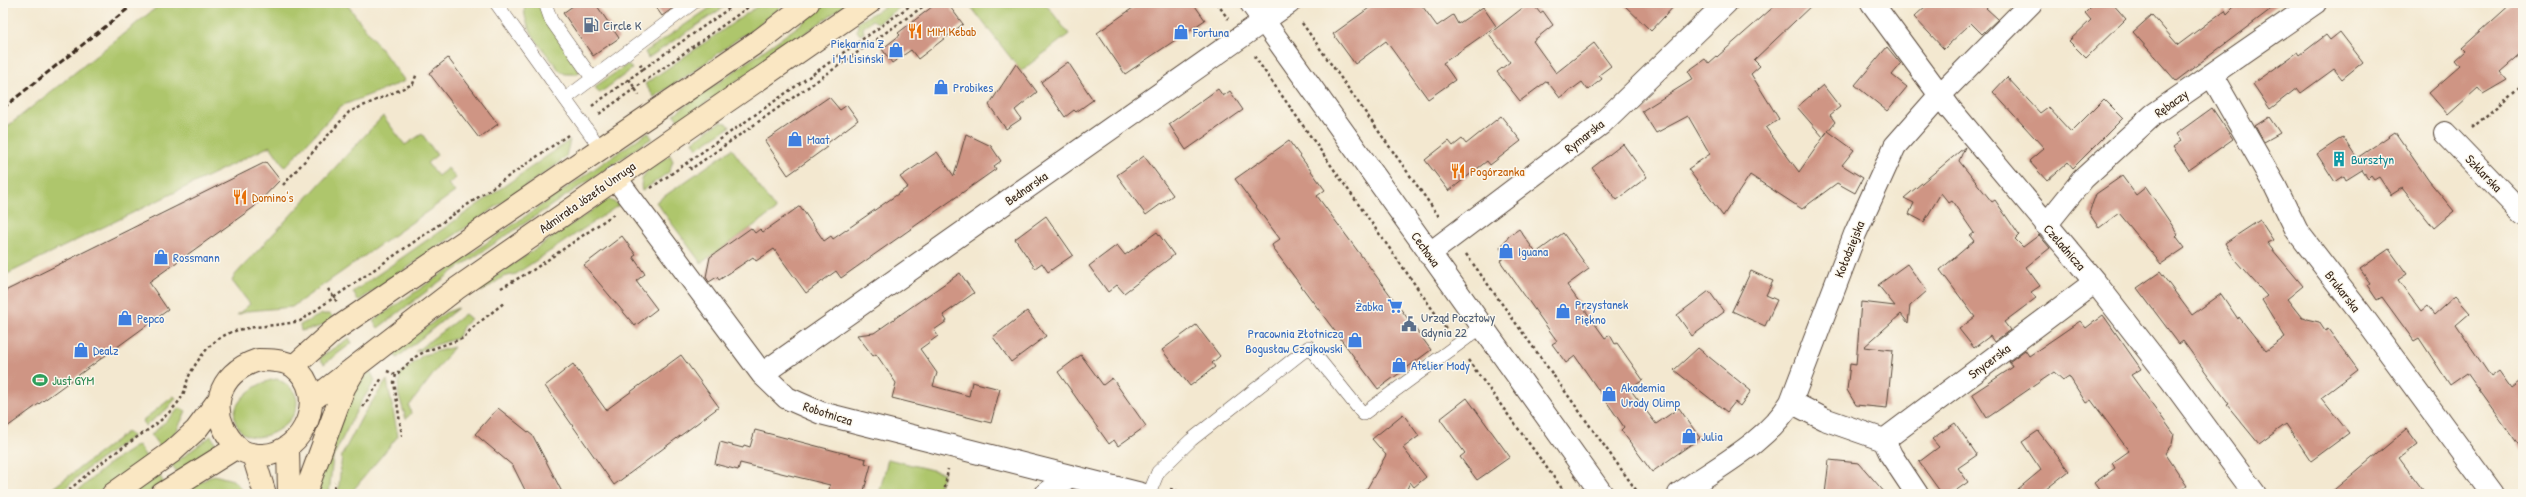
<svg xmlns="http://www.w3.org/2000/svg" width="2526" height="497" viewBox="0 0 2526 497" font-family="'Patrick Hand',sans-serif">
<rect width="100%" height="100%" fill="#fbf7ec"/>
<filter id="ink" filterUnits="userSpaceOnUse"><feTurbulence type="fractalNoise" baseFrequency=".025" numOctaves="2"/><feDisplacementMap in="SourceGraphic" scale="8" xChannelSelector="R" yChannelSelector="G"/><feConvolveMatrix kernelMatrix="1 2 1 2 8 2 1 2 1" color-interpolation-filters="sRGB"/></filter>
<filter id="wash" filterUnits="userSpaceOnUse"><feTurbulence type="fractalNoise" baseFrequency=".012" numOctaves="4" result="noise"/><feDisplacementMap in="SourceGraphic" scale="16" xChannelSelector="R" yChannelSelector="G"/><feGaussianBlur stdDeviation="0.9" result="paint"/><feColorMatrix in="noise" values="0 0 0 0 0 0 0 0 0 0 0 0 0 0 0 0 0 1.4 0 .05"/><feComposite in="paint" operator="in"/></filter>
<g filter="url(#wash)">
<rect width="100%" height="100%" fill="#f3e8d0"/>
<!-- green -->
<path fill="#aec66c" stroke="#747845" d="M162,3h184l59,78 -64,25 -56,61 -15,-21 -267,130v-146z
M525,3h15l39,68 -1,3h-13l-6,-4c-13,-18 -39,-43 -34,-67z
M717,3h13l-82,55 -3,-6z
M762,3h24l-40,32h-3l-42,31h-3l-2,4 -42,27 -9,-13z
M827,3h21l-169,119 -5,-8 123,-87z
M891,3h15l-28,20 -6,-3 -9,8 1,5 -4,2 -3,-4 1,-9z
M968,3h77l24,31 -48,37z
M628,64l4,5 -32,24 -4,-3v-4z
M383,116l22,29 17,-11 15,21 -10,8 11,13 10,-8 8,10 -8,6 7,8 -163,115 -44,4 -11,4 13,-11 -18,-23 3,-6z
M720,122l7,1 3,4 -33,21 -4,-7z
M648,132l4,6 -197,132 -77,58 -5,-7z
M570,140l-4,16 -7,7 -165,114 -7,1v4l-29,19 -5,-9z
M732,149l44,61 -75,53 -45,-61z
M670,155l3,6 -4,11 -27,19c-5,-19 15,-27 28,-36z
M609,199l10,6 -103,69 -13,3 -22,15v-6z
M458,308l-61,50 -4,-5 52,-40z
M322,314h8l3,3c-4,9 -23,12 -32,14l-1,-6z
M465,314l6,5 -7,6 -7,13 -42,14z
M349,338l3,5 -28,21 -5,-6z
M454,347l-45,59 2,7 -5,6 -8,-26 2,-19 23,-19z
M370,370l5,11 -14,21 -28,55 -4,37h-15l36,-103z
M277,379c54,24 -16,77 -37,51 -19,-22 15,-49 37,-51z
M387,380l11,56 -48,58h-12l4,-39 21,-40z
M174,396l2,2 -9,11 -22,17 -2,-6z
M180,408l6,3 -9,19 -17,17 -9,-12z
M127,432l6,4 -49,35 -25,23h-14z
M211,436l9,14 -41,25 -7,-10z
M138,445l9,13 -50,36h-23l36,-31z
M888,459l56,14 -7,21h-58z
M158,473l6,10 -18,11h-18z
M214,475l19,5 14,14h-57l-3,-5z"/>
<g id="blocks">
<!-- building -->
<path fill="#cf9584" d="M577,3h18l24,35 -26,18 -30,-43z
M653,3h27l-18,13z
M937,3h10l16,21 -45,35 -7,-9 -19,13 -10,-14 18,-14 -2,-2z
M1140,3h53l12,17 -80,54 -28,-41z
M1376,3h44l17,23 16,-11 5,9 25,-17 13,19 -53,37 12,17 -27,19 -42,-58 -31,23 -22,-30z
M1529,3h3l8,10 3,-2 10,14 -20,16 23,32 38,-30 17,23 -12,9 3,4 -14,11 -6,-8 -22,16 -13,-17 -27,20 -23,-29 13,-10 -21,-28z
M1622,3h55l-26,28z
M1778,3h36l-60,57 6,6 -9,8 28,45 -13,9 33,44 28,-40 -4,5 -26,-30 26,-22 17,22 -10,8 5,7 -7,9 26,19 -12,15 21,13 -8,15 -18,-10 -35,26 -52,-34 -27,41 -35,-47 22,-15 -22,-38 -32,17 -14,-22 51,-32 -5,-8 17,-12 4,5z
M1929,3h62l-5,5 12,11 -16,15 -11,-11 -27,26 -30,-32z
M2095,3h17l14,16 -40,39 -17,-17 22,-21 -6,-7z
M2238,3h41l-103,78 -43,-49 19,-17 26,30 47,-35 2,4z
M2512,3h11v49l-23,20 7,8 -24,14 -5,-6 -30,27 -19,-22 31,-27 -5,-6 10,-9 -3,-3z
M2340,32l23,30 -21,17 -8,-10 -33,24 -4,-5 -27,21 -17,-25 45,-32 2,3 26,-20 4,5z
M1887,47l14,17 -9,11 15,12 -20,24 -32,-26z
M448,58l50,66 -19,14 -50,-65z
M1068,62l25,38 -17,12 -2,-2 -9,7 -24,-35z
M1016,64l21,28 -22,18 6,9 -15,10 -17,-24z
M2007,77l33,36 8,-6 23,25 33,-33 19,19 -50,50 -5,-6 -21,19 -18,-20 15,-13 -51,-56z
M1218,89l5,7 7,-5 13,19 -57,40 -17,-26z
M829,97l11,13 7,-5 11,15 -33,25 2,2 -39,28 -23,-34z
M2212,108l21,31 -44,31 -16,-23 8,-6 -5,-7z
M1501,116l20,25 -31,24 -3,-4 -38,30 -24,-31 24,-19 4,5 9,-7 4,5z
M2269,117l11,16 -16,9 -9,-16z
M2395,132l34,49 25,30 -20,17 -32,-40 -11,7 -12,-18 -5,3 -3,-4 -3,3 -6,-9 -16,10 -2,-4 -9,6 -18,-28 26,-17 14,21z
M966,134l25,12 10,15 -7,5 2,3 -155,109 -5,-7 -30,22 -32,-44 -18,12 -3,-4 -34,23 -2,-3 -8,5 -3,-5 4,-20 41,-29 4,5 5,-4 3,3 37,-26 24,35 7,-5 2,3 75,-52 -8,-10 37,-25 17,24z
M1289,141l36,49 -8,6 114,154 -53,39 -103,-138 -3,-6 8,-6 -45,-60z
M1623,144l24,33 -30,23 -25,-32z
M1965,147l-6,14 33,41 3,-2 24,35 -4,4 8,8 16,-12 11,13 -24,19 14,19 -9,6 5,6 -32,24 6,8 -16,12 -4,-6 -16,12 -15,-19 16,-12 -35,-47 34,-29 -4,-5 4,-3 -22,-32 -3,2 -8,-10 -17,29 -15,-8 5,-11 -10,-5z
M1144,156l29,39 -27,20 -29,-40z
M266,162l14,18 -26,27 -105,75 19,28 -165,120v-138z
M2122,176l14,19 10,-8 32,47 -2,2 9,12 -24,16 -42,-51 -20,15 -10,-15 7,-19z
M1046,216l27,39 -25,17 -6,-9 -7,5 -20,-29z
M2260,220l13,20 -6,3 36,43 -16,13 15,19 17,4 6,9 3,-2 30,41 -37,28 28,35 -38,28 -25,-37 -27,20 -32,-39 2,-1 -46,-63 -4,3 -42,-56 23,-16 32,43 29,-21 17,25 1,-2 27,34 19,-14 -23,-37 5,-4 -32,-36 -10,-17z
M1519,229l17,24 27,-20 26,36 -22,16 38,53 5,-3 5,9 2,-1 26,37 -13,9 26,35 23,-16 21,30 -48,34 -31,-42 3,-3 -49,-71 -9,7 -14,-19 5,-3 -57,-80 6,-5 -6,-8 9,-12z
M1157,232l17,23 -50,38 -7,-8 -9,7 -19,-26 28,-21 8,10z
M622,236l14,19 -3,2 12,17 -9,7 21,28 -22,17 -51,-61z
M2389,249l18,25 -9,6 23,31 6,-5 7,9 21,-19 15,17 -14,12 35,52 8,-6 12,17 12,-9v72l-56,-78 -17,12 -31,-47 -5,3 -32,-44 -5,3 -10,-15 3,-2 -10,-14z
M1907,264l20,27 -17,15 -2,17 -7,-9 -37,33 29,3 -6,58 -31,-3 -9,-15 3,-26 6,1 5,-63 34,4 -17,-21z
M1751,271l22,10 -7,14 11,5 -12,26 -33,-15z
M960,273l14,20 -31,22 4,6 -13,9 4,6 -18,13 17,24 -4,13 36,10 3,-14 28,7 -9,34 -99,-25 4,-15 -20,-29 -3,2 -16,-21 17,-2z
M1709,291l15,21 -32,24 -15,-21z
M1027,311l19,25 -35,26 -18,-25z
M2103,315l38,54 -10,6 43,59 -2,10 -7,9 22,33 -13,8h-72l-8,-11 21,-15 -3,-5 17,-12 -38,-51 -5,3 -17,-27 -6,4 -9,-8 -67,46 -15,-24 41,-27 -4,-5 16,-12 4,6 51,-35 6,7z
M1196,325l24,31 -8,7 3,4 -25,19 -28,-36z
M1698,348l53,43 -11,15 -5,-4 -8,10 -53,-42z
M681,355l38,52 -105,78 -69,-99 28,-22 33,46z
M1081,355l22,30 9,-7 34,48 -28,20 -4,-6 -5,4 -51,-72z
M1467,398l43,59 -33,23 -17,-23 5,-4 -25,-34z
M498,408l35,28 30,58h-36l-14,-28 -38,-32z
M1403,414l16,22 -16,12 23,29 -12,10 -4,-5 -5,12h-41l22,-39 -14,-16z
M1955,423l22,32 -19,13 10,14 -17,12h-9l-23,-32 20,-15 -7,-8z
M2407,429l11,15 -19,14 27,36h-97z
M755,430l111,29 -1,4 6,2 -8,29h-35l2,-9 -90,-22 -2,7 -23,-6 5,-22 23,6 1,-3 6,2z
M2038,431l31,40 -29,23h-28l29,-24 -19,-28z
M1829,460l30,3 27,31h-61z"/>
</g>
</g>
<g filter="url(#ink)">
<use href="#blocks" fill-opacity="0" stroke="#574639" stroke-width="1"/>
<g fill="none" stroke-linecap="round" stroke-linejoin="round">
<!-- lane casing -->
<g stroke="#574639" stroke-width="14">
<path id="lane" d="M496,3l105,146
M545,3l6,17 41,58
M565,99l128,-96
M1149,494l9,-22 33,-32 118,-93 54,67 120,-88"/>
</g>
<!-- street casing -->
<g stroke="#574639" stroke-width="24">
<path id="street" d="M1251,3l351,491
M1872,3l79,107 144,172 76,98 84,114
M2212,76l63,110 22,45 64,83 132,180
M2445,133l78,81
M615,177l147,197 25,24 34,15 320,81
M2046,225l37,-46 70,-64 162,-112
M1429,254l172,-130 125,-121
M762,374l527,-371
M1791,402l33,17 60,21 211,-158
M1884,440l7,15 26,39
M1046,494l22,-17
M1679,494c38,-27 87,-51 112,-92l64,-168 40,-88 45,-51 91,-92"/>
</g>
<!-- secondary casing -->
<g stroke="#574639" stroke-width="24">
<path id="secondary" d="M258,360c11,0 27,0 36,7 35,27 11,86 -31,88 -9,0 -21,-2 -27,-9 -30,-33 -20,-72 22,-86z
M294,366l39,-35 427,-291 48,-37
M311,401l145,-112 413,-286
M288,448l1,46
M253,455l12,39
M113,494l59,-42 24,-22 21,-28
M162,494l75,-47
M305,494l39,-106 10,-17"/>
</g>
<!-- path -->
<path stroke="#574639" stroke-width="2.5" stroke-dasharray="3 3" stroke-linecap="butt" d="M1217,3l11,16
M1302,23l138,195
M1254,56l193,274
M640,64l3,5 94,-66
M629,79l10,16
M592,106l51,-37
M599,114l155,-111
M2472,128l51,-44
M686,162l5,7 237,-166
M283,185l66,-73 64,-28 4,-11
M651,188l263,-185
M1466,254l173,240
M501,288l32,-18 81,-56
M328,289l9,13
M1468,360l98,134
M387,371l9,4 19,-18 11,-6 38,-13 7,-9 34,-27
M396,375l-2,7 8,54
M363,407l19,-29
M1170,489l18,5
M65,494c20,-19 41,-35 64,-51 10,-8 22,-14 32,-23 8,-7 17,-16 22,-25 3,-8 4,-16 8,-23 31,-55 59,-40 109,-51l268,-186
M333,494l2,-12
M944,494l4,-25"/>
<!-- lane -->
<use href="#lane" stroke="#fff" stroke-width="13"/>
<!-- street -->
<use href="#street" stroke="#fff" stroke-width="22"/>
<!-- secondary -->
<use href="#secondary" stroke="#fae7c3" stroke-width="22"/>
<!-- rail -->
<path stroke="#3b2a1e" stroke-width="3" stroke-dasharray="6 3" stroke-linecap="butt" d="M3,7l5,-4
M3,108l132,-105"/>
</g>
</g>
<!-- icons -->
<defs>
<g id="fuel-bare" transform="scale(1.2)"><path d="M-5.5-6h7V0h2V4h1.3V-2.5L3-4.5l.8-.8L6-3V5H2.5V1h-1V6h-7ZM-4.2-4.7v3.2H.2V-4.7Z" fill="#5c6f8a" stroke="#fbf7ec" stroke-width="2.5" paint-order="stroke"/></g>
<g id="restaurant-bare" transform="scale(1.2)"><path d="M-5-6h1v4h1v-4h1v4h1v-4h1v5L-1.5 .5V6h-2V.5L-5-1ZM5-6V6H3V1.5H1.5Q1.5-4 5-6Z" fill="#e8710a" stroke="#fbf7ec" stroke-width="2.5" paint-order="stroke"/></g>
<g id="shop-bare" transform="scale(1.2)"><path d="M-5-2.5h2.3a2.7 3.5 0 0 1 5.4 0H5L5.5 6h-11ZM-1.5-2.5h3a1.5 2.3 0 0 0-3 0Z" fill="#3f7fe0" stroke="#fbf7ec" stroke-width="2.5" paint-order="stroke"/></g>
<g id="building-bare" transform="scale(1.2)"><path d="M-4-6H4V6H1V3H-1V6H-4ZM-2.5-4.3h1.7v1.8h-1.7ZM.8-4.3h1.7v1.8H.8ZM-2.5-1h1.7V.8h-1.7ZM.8-1h1.7V.8H.8Z" fill="#0f9aa8" stroke="#fbf7ec" stroke-width="2.5" paint-order="stroke"/></g>
<g id="supermarket-bare" transform="scale(1.2)"><path d="M-6-5.5h2.5l.6 2H6L4.5 2H-2.5L-4.4-4H-6ZM-1.5 3.2a1.3 1.3 0 1 0 .1 0ZM3 3.2a1.3 1.3 0 1 0 .1 0Z" fill="#3f7fe0" stroke="#fbf7ec" stroke-width="2.5" paint-order="stroke"/></g>
<g id="civic-bare" transform="scale(1.2)"><path d="M-.6-6.5H3V-4.5H.6V-3L4-1V1h2V6H-6V1h2V-1L-.6-3ZM-1.2 2.5V6h2.4V2.5Z" fill="#5c6f8a" stroke="#fbf7ec" stroke-width="2.5" paint-order="stroke"/></g>
<g id="stadium-bare" transform="scale(1.2)"><path d="M0-5a6.5 5 0 1 0 0 10a6.5 5 0 1 0 0-10ZM-3.5-1.8h7v3.6h-7Z" fill="#2e9e5b" stroke="#fbf7ec" stroke-width="2.5" paint-order="stroke"/></g>
</defs>
<g fill-rule="evenodd">
<use href="#fuel-bare" x="591" y="25"/>
<use href="#restaurant-bare" x="915" y="31"/>
<use href="#shop-bare" x="1181" y="32"/>
<use href="#shop-bare" x="896" y="50"/>
<use href="#shop-bare" x="941" y="87"/>
<use href="#shop-bare" x="795" y="139"/>
<use href="#building-bare" x="2339" y="159"/>
<use href="#restaurant-bare" x="1458" y="171"/>
<use href="#restaurant-bare" x="240" y="197"/>
<use href="#shop-bare" x="1506" y="251"/>
<use href="#shop-bare" x="161" y="257"/>
<use href="#supermarket-bare" x="1395" y="306"/>
<use href="#shop-bare" x="1563" y="311"/>
<use href="#shop-bare" x="125" y="318"/>
<use href="#civic-bare" x="1409" y="324"/>
<use href="#shop-bare" x="1355" y="340"/>
<use href="#shop-bare" x="81" y="350"/>
<use href="#shop-bare" x="1399" y="365"/>
<use href="#stadium-bare" x="40" y="380"/>
<use href="#shop-bare" x="1609" y="394"/>
<use href="#shop-bare" x="1689" y="436"/>
</g>
<g text-anchor="middle" stroke-width="3" stroke-linejoin="round" paint-order="stroke">
<!-- service labels -->
<g font-size="13" fill="#4e5e75" stroke="#fbf7ec" text-anchor="start">
<text x="603" y="30">Circle K</text>
<text x="1421" y="322">Urząd Pocztowy<tspan x="1421" dy="15">Gdynia 22</tspan></text>
</g>
<!-- food labels -->
<g font-size="13" fill="#c56008" stroke="#fbf7ec" text-anchor="start">
<text x="927" y="36">MIM Kebab</text>
<text x="1470" y="176">Pogórzanka</text>
<text x="252" y="202">Domino's</text>
</g>
<!-- shop labels -->
<g font-size="13" fill="#366cbe" stroke="#fbf7ec" text-anchor="start">
<text x="1193" y="37">Fortuna</text>
<text x="884" y="48" text-anchor="end">Piekarnia Z<tspan x="884" dy="15">i M Lisiński</tspan></text>
<text x="953" y="92">Probikes</text>
<text x="807" y="144">Maat</text>
<text x="1518" y="256">Iguana</text>
<text x="173" y="262">Rossmann</text>
<text x="1575" y="309">Przystanek<tspan x="1575" dy="15">Piękno</tspan></text>
<text x="1383" y="311" text-anchor="end">Żabka</text>
<text x="137" y="323">Pepco</text>
<text x="1343" y="338" text-anchor="end">Pracownia Złotnicza<tspan x="1343" dy="15">Bogusław Czajkowski</tspan></text>
<text x="93" y="355">Dealz</text>
<text x="1411" y="370">Atelier Mody</text>
<text x="1621" y="392">Akademia<tspan x="1621" dy="15">Urody Olimp</tspan></text>
<text x="1701" y="441">Julia</text>
</g>
<!-- street labels -->
<g font-size="13" fill="#3b2a1e" stroke="#fbf7ec">
<text transform="translate(2171 103) rotate(-36)" y="5">Rębaczy</text>
<text transform="translate(1584 136) rotate(-38)" y="5">Rymarska</text>
<text transform="translate(2484 173) rotate(46)" y="5">Szklarska</text>
<text transform="translate(1026 188) rotate(-35)" y="5">Bednarska</text>
<text transform="translate(587 197) rotate(-35)" y="5">Admirała Józefa Unruga</text>
<text transform="translate(2065 247) rotate(49)" y="5">Czeladnicza</text>
<text transform="translate(1426 249) rotate(54)" y="5">Cechowa</text>
<text transform="translate(1849 249) rotate(-68)" y="5">Kołodziejska</text>
<text transform="translate(2343 291) rotate(52)" y="5">Brukarska</text>
<text transform="translate(1989 361) rotate(-37)" y="5">Snycerska</text>
<text transform="translate(828 413) rotate(18)" y="5">Robotnicza</text>
</g>
<!-- culture labels -->
<g font-size="13" fill="#0d838f" stroke="#fbf7ec" text-anchor="start">
<text x="2351" y="164">Bursztyn</text>
</g>
<!-- leisure labels -->
<g font-size="13" fill="#27864d" stroke="#fbf7ec" text-anchor="start">
<text x="52" y="385">Just GYM</text>
</g>
</g>
<!-- margin -->
<rect width="2526" height="497" fill="none" stroke="#fbf7ec" stroke-width="16"/>
</svg>
